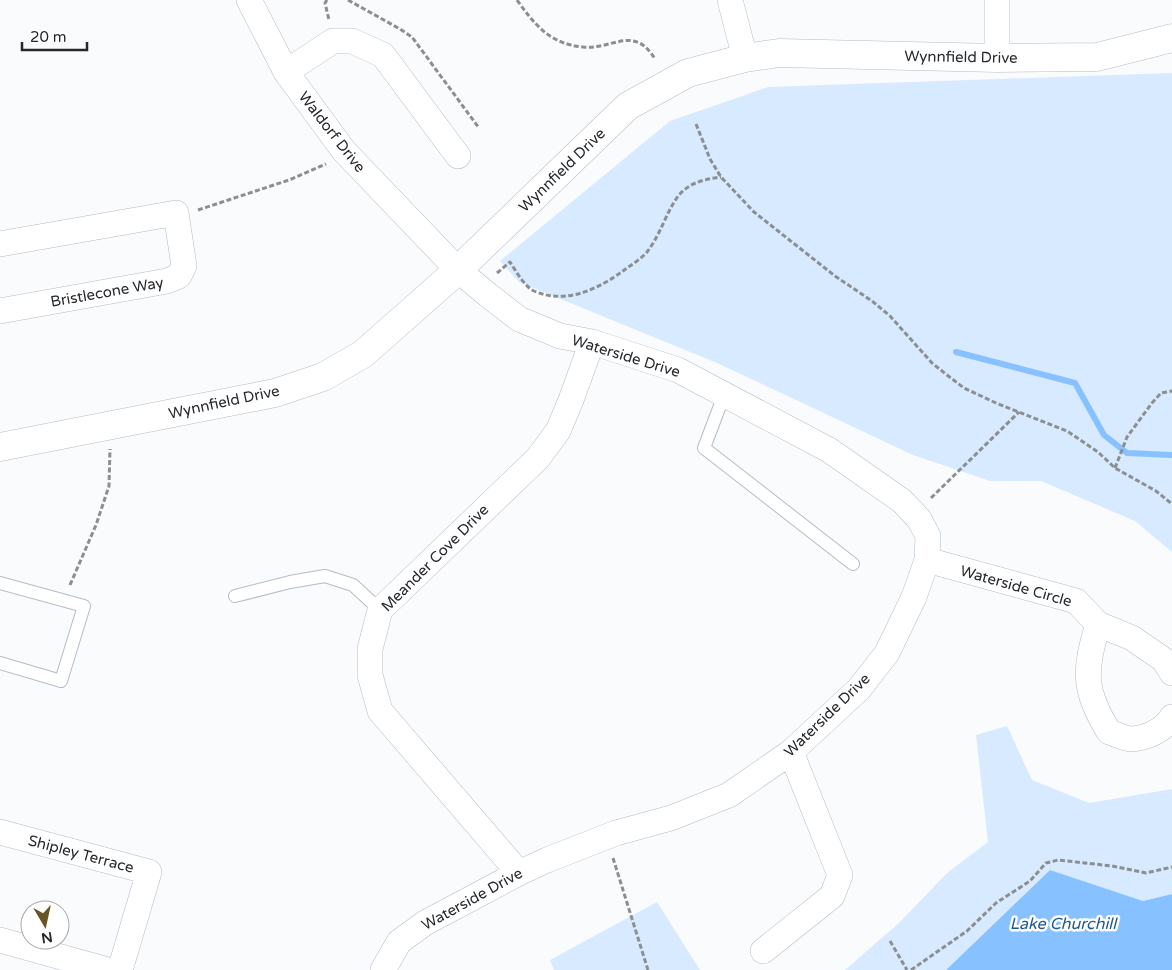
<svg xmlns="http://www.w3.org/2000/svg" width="1172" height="970" viewBox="0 0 1172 970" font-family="'Varela Round',sans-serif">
<rect width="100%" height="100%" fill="#f9fbfd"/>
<!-- green -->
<path fill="#d7eaff" d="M1172,73v479l-37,-31 -94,-40h-51l-77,-26 -196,-92 -198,-81 -19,-21 170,-140 98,-34z
M1007,726l25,54 57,23 83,-14v105l-29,7 -93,-31 -104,100h-101l55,-48 47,-49 41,-31 -12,-107z
M657,902l43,68h-146l-4,-10z"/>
<!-- water -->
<path fill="#87c1ff" d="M1050,870l93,31 29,-7v76h-226z"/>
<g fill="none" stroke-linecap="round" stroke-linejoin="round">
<!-- stream -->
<path stroke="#87c1ff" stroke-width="6" d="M956,352l119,31 29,52 23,18 45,2"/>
<!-- lane casing -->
<g stroke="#b4bdc7" stroke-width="14">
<path id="lane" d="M724,395l-20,53 149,116
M0,583l84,23 -23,75 -61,-18
M235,596l55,-14 35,-6 28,9 27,25"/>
</g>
<!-- street casing -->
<g stroke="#b4bdc7" stroke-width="26">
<path id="street" d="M249,0l37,72 58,79 114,119 30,25 31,24 41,17 32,6 86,28 151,80 73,51 17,18 9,17 -1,24 -13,37 -27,56 -28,36 -68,63 -62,43 -58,23 -55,15 -69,27 -28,13 -94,50 -26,19 -16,28
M730,0l15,58
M997,58v-58
M286,72l47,-31h19l31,14 75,101
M0,244l176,-31 8,53 -5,10 -12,5 -167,30
M927,560l149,41 22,23 34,14 32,22 8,13
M1098,624c-14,47 -15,66 11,108 7,2 16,7 23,7 15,-1 32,-9 40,-22
M0,832l149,40 -29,98
M519,873l-139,-162 -10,-36v-26l10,-39 158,-152 20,-27 13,-31 21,-58
M0,940l108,30
M763,951l69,-55 8,-21 -49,-123"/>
</g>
<!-- secondary casing -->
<g stroke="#b4bdc7" stroke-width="29">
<path id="secondary" d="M0,447l275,-54 48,-16 40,-23 95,-84 170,-164 60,-33 57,-15 34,-5 218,5 100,-1 75,-19"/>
</g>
<!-- path -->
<path stroke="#8c8f92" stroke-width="3" stroke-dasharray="5 2.5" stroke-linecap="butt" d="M327,0l-2,3 4,17
M348,0l52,29 12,8 67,91
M517,0c18,25 33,44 66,47 29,3 51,-23 72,12
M696,124l14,35 11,18 33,35 81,64 37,25 18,15 42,47 15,12 17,13 32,15 71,28 31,21 17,16 41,23 16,13
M198,210l91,-30 37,-16
M497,273l13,-11c6,9 14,24 24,29 32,14 64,-2 89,-20 8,-6 18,-12 24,-19 14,-18 19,-40 32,-57 11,-13 27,-16 42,-18
M1115,468l12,-31 25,-34 9,-10 11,-2
M931,498l88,-86
M70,585l26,-60 13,-39 1,-37
M613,858l35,112
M890,941l17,29
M911,970l56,-39 29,-28 34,-22 16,-18 12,-3 54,6 34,7 26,-6"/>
<!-- lane -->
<use href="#lane" stroke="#fff" stroke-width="12"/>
<!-- street -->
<use href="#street" stroke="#fff" stroke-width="25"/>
<!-- secondary -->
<use href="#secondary" stroke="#fff" stroke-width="28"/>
</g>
<g text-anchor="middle" stroke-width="5" stroke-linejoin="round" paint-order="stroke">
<!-- street labels -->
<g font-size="15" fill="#25292d" stroke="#fff">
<text transform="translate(961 57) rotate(1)" y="5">Wynnfield Drive</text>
<text transform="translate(332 132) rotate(52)" y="5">Waldorf Drive</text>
<text transform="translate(562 170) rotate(-44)" y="5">Wynnfield Drive</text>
<text transform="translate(107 292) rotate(-10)" y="5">Bristlecone Way</text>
<text transform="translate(626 356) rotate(17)" y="5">Waterside Drive</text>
<text transform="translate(224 402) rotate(-12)" y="5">Wynnfield Drive</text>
<text transform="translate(435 558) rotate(-45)" y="5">Meander Cove Drive</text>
<text transform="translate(1016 586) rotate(16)" y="5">Waterside Circle</text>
<text transform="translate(827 715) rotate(-44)" y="5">Waterside Drive</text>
<text transform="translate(81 854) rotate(15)" y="5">Shipley Terrace</text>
<text transform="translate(472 899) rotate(-29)" y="5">Waterside Drive</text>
</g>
<!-- water labels -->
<g font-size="16" font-style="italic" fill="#1d5790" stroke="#fff">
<text x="1063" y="929">Lake Churchill</text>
</g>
</g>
<!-- north arrow -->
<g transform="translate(45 925) rotate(171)"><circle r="24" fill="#ffffff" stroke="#a8a9ab"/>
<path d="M0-4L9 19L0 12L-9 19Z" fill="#675523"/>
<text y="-8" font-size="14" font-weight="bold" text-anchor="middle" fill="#25292d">N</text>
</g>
<!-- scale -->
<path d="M22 42v8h65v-8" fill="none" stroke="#25292d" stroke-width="2.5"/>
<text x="30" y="42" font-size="15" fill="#25292d" stroke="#ffffff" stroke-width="4" paint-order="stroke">20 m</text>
</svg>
